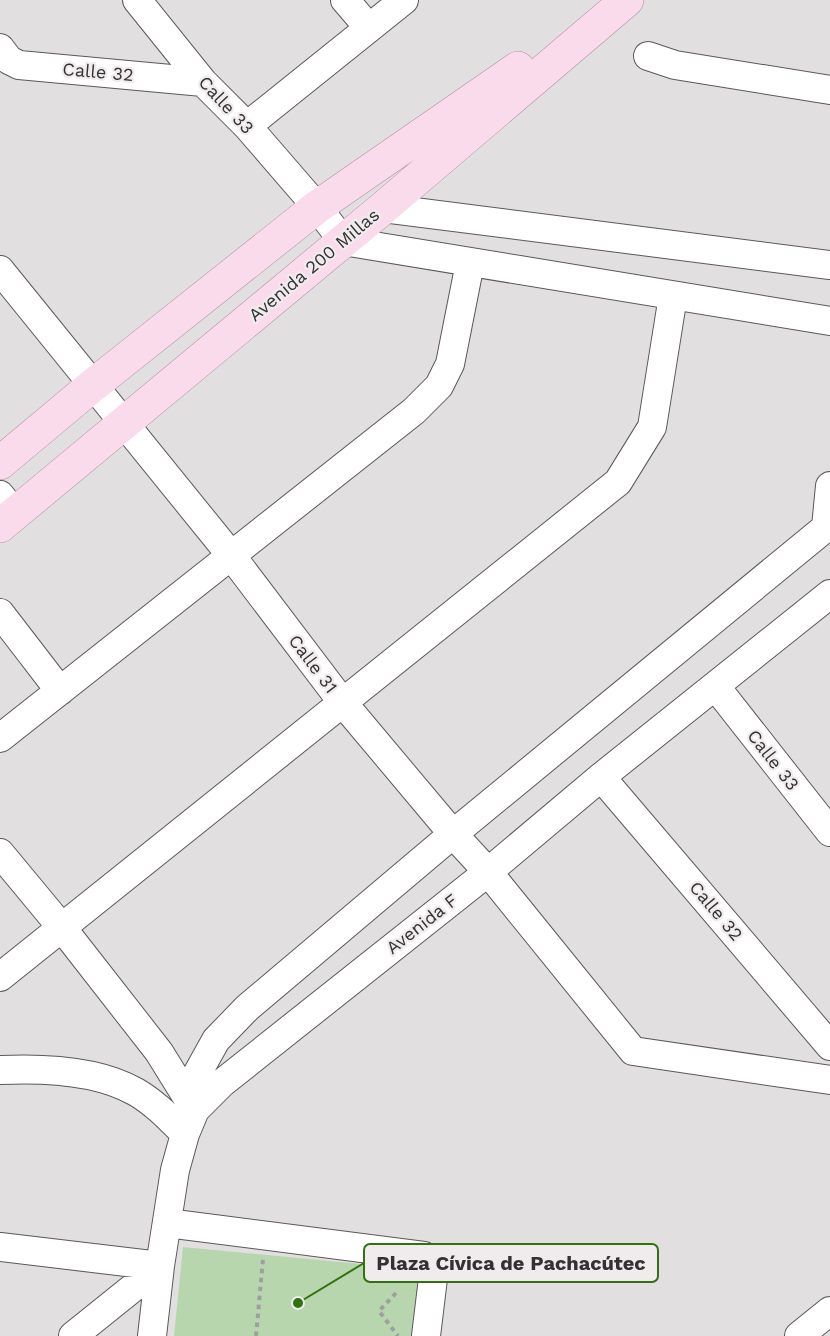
<svg xmlns="http://www.w3.org/2000/svg" width="830" height="1336" viewBox="0 0 830 1336" font-family="'Work Sans',sans-serif">
<rect width="100%" height="100%" fill="#e2dfe0"/>
<!-- green -->
<path fill="#b7d6ad" d="M183,1247l240,23 -6,66h-243z"/>
<g fill="none" stroke-linecap="round" stroke-linejoin="round">
<!-- minor casing -->
<g stroke="#5b5859" stroke-width="30">
<path id="minor" d="M137,0l66,82 44,44 70,81 26,34 487,80
M345,0l24,28
M0,48l9,12 10,5 184,17
M648,56l27,9 155,25
M247,126l157,-126
M383,208l447,57
M0,270l230,284 113,149 110,131 35,38 145,179 197,29
M0,495l15,19
M826,527l4,-41
M0,613l60,78
M716,687l114,145
M0,738l414,-327 25,-25 11,-22 20,-101
M601,777l229,269
M0,853l63,76 96,123 36,58
M0,977l618,-495 34,-55 21,-131
M0,1070c43,-2 98,0 136,22 19,11 34,27 49,42
M195,1110l1,-34 20,-36 31,-32 206,-174 377,-310
M167,1223l257,33 5,4 5,10 -8,66
M0,1247l160,19
M73,1336l87,-70
M152,1336l8,-70 15,-96 10,-36 10,-24 27,-27 266,-211 113,-95 229,-183
M799,1336l31,-25"/>
</g>
<!-- major casing -->
<g stroke="#b290a1" stroke-width="34">
<path id="major" d="M0,463l92,-77 225,-179 201,-139
M0,526l383,-318 244,-208"/>
</g>
<!-- path -->
<path stroke="#a19e9f" stroke-width="4" stroke-dasharray="4.5 4.5" stroke-linecap="butt" d="M396,1293l-17,18 19,25
M256,1336l7,-77"/>
<!-- minor -->
<use href="#minor" stroke="#fff" stroke-width="28"/>
<!-- major -->
<use href="#major" stroke="#fadbeb" stroke-width="33"/>
</g>
<g text-anchor="middle" stroke-width="4.5" stroke-linejoin="round" paint-order="stroke">
<!-- street labels -->
<g font-size="18" fill="#333132" stroke="#f0eced">
<text transform="translate(98 72) rotate(5)" y="6">Calle 32</text>
<text transform="translate(226 105) rotate(47)" y="6">Calle 33</text>
<text transform="translate(314 265) rotate(-40)" y="6">Avenida 200 Millas</text>
<text transform="translate(313 664) rotate(53)" y="6">Calle 31</text>
<text transform="translate(773 760) rotate(52)" y="6">Calle 33</text>
<text transform="translate(716 911) rotate(50)" y="6">Calle 32</text>
<text transform="translate(422 924) rotate(-38)" y="6">Avenida F</text>
</g>
</g>
<!-- callouts -->
<path fill="none" stroke="#2f720e" stroke-width="2" d="M298 1303L364 1263"/>
<circle fill="#2f720e" stroke="#f0eced" stroke-width="2" cx="298" cy="1303" r="6"/>
<rect fill="#f0eced" stroke="#2f720e" stroke-width="2" x="364" y="1244" width="294" height="38" rx="6"/>
<g font-size="20" text-anchor="middle" font-weight="bold" fill="#333132">
<text x="511" y="1270">Plaza Cívica de Pachacútec</text>
</g>
</svg>
